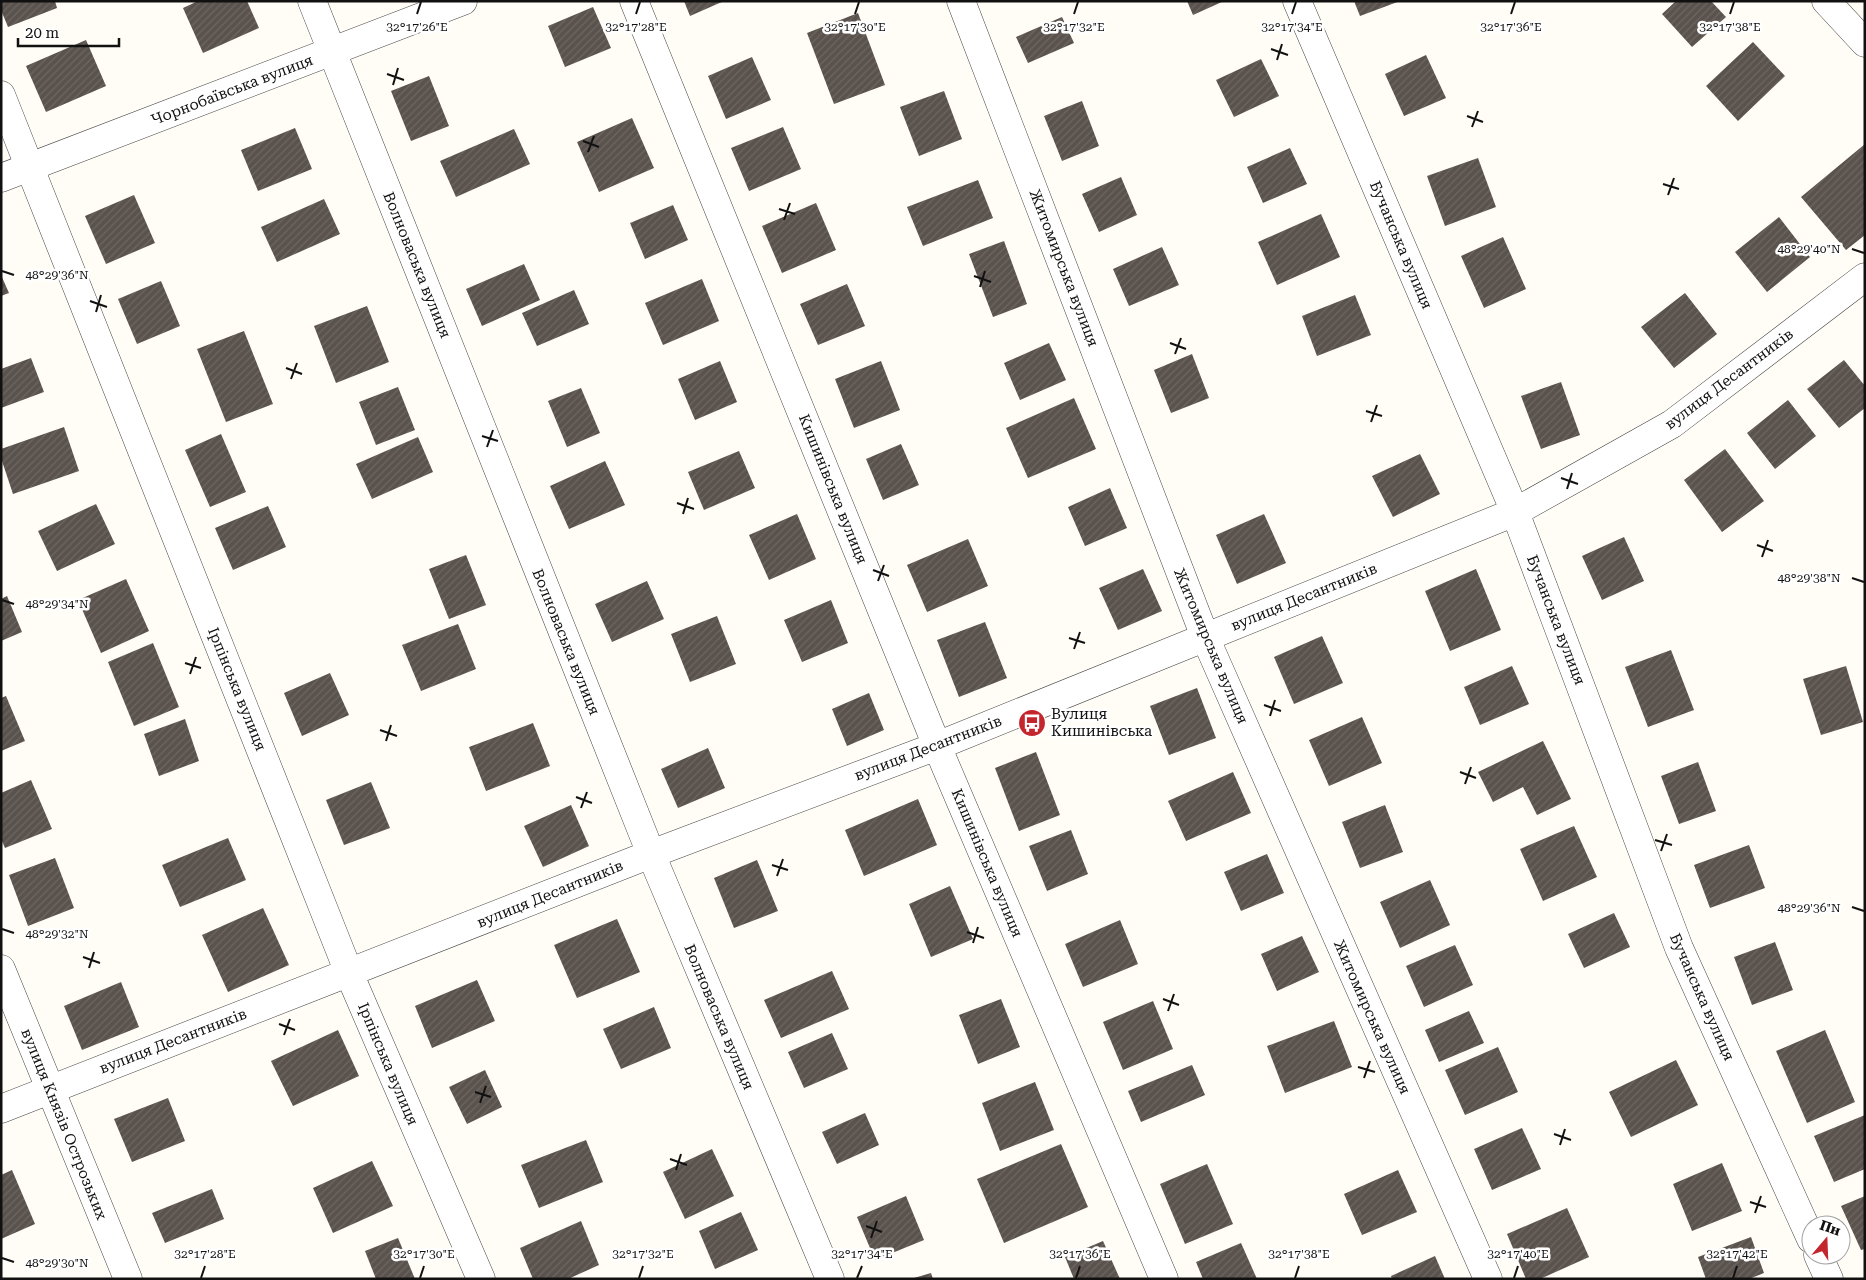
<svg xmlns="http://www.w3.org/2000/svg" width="1866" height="1280" viewBox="0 0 1866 1280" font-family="'Roboto Serif',serif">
<defs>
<pattern id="building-hatch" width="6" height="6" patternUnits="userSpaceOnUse" patternTransform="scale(1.25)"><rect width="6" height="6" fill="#5a524d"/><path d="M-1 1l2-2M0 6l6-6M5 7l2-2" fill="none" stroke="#6d6662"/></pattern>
</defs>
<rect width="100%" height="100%" fill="#fffdf5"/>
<!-- building -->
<path fill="url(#building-hatch)" d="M1,1h54l2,7 -49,19 -7,-17z
M198,1h49l12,27 -56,25 -20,-45z
M684,1h40l-34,15z
M1187,1h37l-31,14z
M1354,1h46l-40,15z
M1676,1h35l15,16 -34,30 -30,-33z
M593,7l18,41 -46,19 -17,-41z
M858,13l27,72 -51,19 -27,-71z
M1062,17l12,26 -46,20 -12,-26z
M86,40l20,46 -60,26 -20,-46z
M1753,42l32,34 -47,45 -32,-35z
M1426,55l20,43 -42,18 -19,-42z
M752,57l19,43 -45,19 -18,-43z
M1261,59l18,37 -45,21 -18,-37z
M429,76l20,50 -38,15 -20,-50z
M944,91l18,48 -43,17 -19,-49z
M1082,101l17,45 -37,15 -18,-45z
M632,118l22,50 -55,24 -22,-50z
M783,127l18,42 -52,22 -18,-43z
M295,128l17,41 -54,22 -17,-41z
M514,129l16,35 -74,33 -16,-36z
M1865,144v91l-19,15 -45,-53z
M1290,148l17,36 -44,19 -16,-36z
M1478,158l18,49 -51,19 -18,-50z
M1121,177l16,38 -38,17 -17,-38z
M978,180l15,38 -70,28 -16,-39z
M134,195l21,48 -49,21 -21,-48z
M324,199l16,35 -63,28 -16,-35z
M816,203l20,47 -54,23 -20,-47z
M673,205l15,35 -43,19 -15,-36z
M1321,214l19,43 -63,28 -19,-43z
M1779,217l31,40 -43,35 -32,-40z
M1503,237l23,52 -42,19 -23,-52z
M1004,241l23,63 -34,13 -24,-63z
M1162,247l17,38 -50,21 -16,-37z
M524,264l16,36 -58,26 -16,-37z
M1,275l8,18 -8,3z
M702,279l17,42 -56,24 -18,-42z
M161,281l19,45 -43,18 -19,-45z
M847,284l18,42 -47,19 -18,-41z
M574,290l15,34 -52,22 -15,-33z
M1685,293l32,41 -43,34 -33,-41z
M1355,295l16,40 -54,21 -15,-40z
M367,306l22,56 -53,21 -22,-57z
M244,331l29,73 -47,18 -29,-73z
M1049,343l17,37 -46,20 -16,-37z
M1192,354l17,44 -38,15 -17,-43z
M31,358l13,34 -43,16v-39z
M1844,360l21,26v22l-26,20 -32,-39z
M720,361l17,41 -42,18 -17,-41z
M881,361l19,49 -46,18 -19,-49z
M1561,382l19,53 -39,14 -20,-53z
M398,387l17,43 -39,15 -17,-43z
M581,388l19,45 -33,14 -19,-46z
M1074,398l22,51 -68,29 -22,-50z
M1788,400l28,36 -41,33 -28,-36z
M64,427l15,44 -66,23 -12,-36v-9z
M221,434l25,58 -36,15 -25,-57z
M418,437l15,35 -61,27 -16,-35z
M901,444l18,41 -36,15 -17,-41z
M1725,449l39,52 -42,31 -38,-52z
M739,451l16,37 -51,22 -16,-38z
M1420,454l20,40 -47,23 -21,-41z
M605,461l20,44 -56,24 -19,-43z
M1110,488l17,40 -42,18 -17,-39z
M96,504l19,40 -58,27 -19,-40z
M268,506l18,41 -53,23 -18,-42z
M797,514l19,45 -47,21 -20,-45z
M1264,514l22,49 -49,21 -21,-49z
M1624,537l20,44 -42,19 -20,-44z
M968,539l20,47 -61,26 -20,-47z
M466,555l20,50 -37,14 -20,-50z
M1143,569l19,42 -44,19 -19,-42z
M1476,569l25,61 -51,21 -25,-60z
M126,579l23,52 -48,22 -23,-53z
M647,581l17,38 -52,23 -17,-38z
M7,596l15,36 -21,9v-42z
M831,600l17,43 -46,19 -18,-42z
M717,616l19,48 -46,18 -19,-48z
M985,622l22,56 -48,19 -22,-57z
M458,624l18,45 -55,22 -19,-46z
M1322,636l21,47 -49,21 -20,-47z
M153,643l26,64 -45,19 -26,-64z
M1671,650l23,60 -46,17 -23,-60z
M1512,666l17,38 -49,21 -16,-38z
M1846,666l17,56 -42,13 -18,-56z
M330,673l19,42 -47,21 -18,-43z
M1197,688l19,50 -47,17 -19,-49z
M869,693l15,37 -37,16 -15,-37z
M6,696l19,45 -24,10v-53z
M1362,717l20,46 -53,23 -20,-46z
M185,719l14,42 -40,15 -15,-42z
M533,723l17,43 -64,25 -17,-44z
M1543,741l28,58 -34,16 -14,-28 -30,15 -15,-30z
M708,748l17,40 -47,20 -17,-39z
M1036,752l24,63 -41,16 -24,-63z
M1698,762l18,49 -37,13 -18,-48z
M1233,772l18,41 -65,28 -18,-40z
M31,780l21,49 -47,19 -4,-9v-46z
M371,782l19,46 -46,17 -18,-45z
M918,799l19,46 -73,31 -19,-46z
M571,805l18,41 -46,21 -19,-41z
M1385,805l18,47 -43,16 -18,-46z
M1574,826l23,51 -54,24 -23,-52z
M1071,830l17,44 -41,17 -18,-45z
M228,838l18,42 -66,27 -18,-42z
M1749,845l16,43 -55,20 -16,-43z
M1267,854l17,39 -43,18 -17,-39z
M55,858l19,50 -46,18 -19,-51z
M757,860l21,51 -44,17 -20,-50z
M1430,880l20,45 -50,23 -20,-46z
M950,886l23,53 -42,18 -22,-53z
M263,908l26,57 -61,27 -26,-57z
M1614,913l16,34 -46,21 -16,-34z
M617,919l23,53 -63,26 -23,-53z
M1120,920l18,44 -55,23 -18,-43z
M1302,936l17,36 -42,19 -16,-37z
M1775,942l18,48 -41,15 -18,-48z
M1455,945l18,40 -49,22 -18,-41z
M832,971l17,38 -68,29 -17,-38z
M477,980l18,41 -63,27 -17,-42z
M121,982l18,45 -57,23 -18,-44z
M1001,999l19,48 -42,17 -19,-49z
M1153,1001l20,48 -50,21 -20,-48z
M654,1007l17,41 -50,21 -18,-40z
M1469,1011l15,32 -45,19 -14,-32z
M1334,1021l18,46 -67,26 -18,-47z
M338,1030l21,46 -66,30 -22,-45z
M1825,1030l30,72 -48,21 -31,-72z
M832,1033l16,36 -44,19 -16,-36z
M1498,1047l20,45 -53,23 -20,-45z
M1676,1060l22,45 -67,32 -22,-45z
M1192,1065l13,30 -64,27 -13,-31z
M485,1070l17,37 -35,17 -18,-37z
M1035,1082l19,48 -54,21 -18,-48z
M168,1098l17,43 -53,21 -18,-43z
M865,1113l14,32 -42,19 -15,-32z
M1865,1115v54l-31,13 -20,-46z
M1522,1128l19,41 -49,21 -18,-41z
M586,1140l17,42 -64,26 -18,-43z
M1061,1144l27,63 -84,36 -27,-64z
M712,1149l22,47 -49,23 -22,-47z
M372,1161l21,45 -60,27 -20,-45z
M1722,1163l20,48 -50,20 -19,-47z
M1207,1164l26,60 -48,20 -25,-60z
M12,1170l23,54 -34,15v-64z
M1398,1170l19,42 -55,23 -18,-41z
M212,1189l12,30 -59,24 -13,-30z
M906,1196l18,44 -49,20 -18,-43z
M1865,1196v53l-4,1 -20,-44z
M1567,1208l22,49 -49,22h-14l-19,-45z
M741,1212l17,38 -43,19 -16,-38z
M581,1221l18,44 -31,14h-35l-13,-31z
M1751,1237l13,36 -15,6h-43l-8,-22z
M398,1238l17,41h-39l-11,-28z
M1103,1241l17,38h-46l-9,-22z
M1241,1243l16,36h-54l-7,-17z
M1435,1256l10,23h-53l-1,-3z
M931,1273l2,6h-19v-1z"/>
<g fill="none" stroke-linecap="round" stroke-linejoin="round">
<!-- minor casing -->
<g stroke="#444" stroke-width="29">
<path id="minor" d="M312,1l339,853 179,425
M634,1l303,745 227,533
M961,1l244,636 283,642
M1297,1l218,511 164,436 132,291
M1826,1l39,42
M1,95l348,878 132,306
M1,178l462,-177
M1,969l127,310
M1,1109l650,-255 286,-108 578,-234 157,-88 193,-147
M1818,1255l11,24"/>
</g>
<!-- minor -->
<use href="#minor" stroke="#fff" stroke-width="28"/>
</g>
<!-- ticks -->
<path fill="none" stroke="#111" stroke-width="2" d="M417,14l4,-12M636,14l4,-12M855,14l4,-12M1074,14l4,-12M1292,14l4,-12M1511,14l4,-12M1730,14l4,-12M1271,49l17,6M1277,60l5,-16M387,74l17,6M393,85l5,-17M1467,116l16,6M1472,127l6,-16M583,141l16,6M588,152l6,-16M1663,184l16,5M1668,195l6,-17M779,209l16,5M784,220l6,-17M1852,249l12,4M2,271l12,4M974,276l17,6M980,287l5,-16M90,301l17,6M96,312l5,-17M1170,343l16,6M1175,354l6,-16M286,368l16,6M291,379l6,-16M1366,411l16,5M1371,422l6,-17M482,436l16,5M487,447l6,-17M1561,478l17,6M1567,489l5,-16M677,503l17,6M683,514l5,-16M1757,545l16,6M1762,557l6,-17M873,570l16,6M1852,578l12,4M878,581l6,-16M2,600l12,4M1069,638l16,5M1074,649l6,-17M185,663l16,5M190,674l6,-17M1264,705l17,6M1270,716l5,-16M380,730l17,6M386,741l5,-16M1460,772l16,6M1465,784l6,-17M576,797l16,6M581,808l6,-16M1655,840l17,5M1661,851l6,-17M772,865l16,5M777,876l6,-17M1852,907l12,4M2,929l12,4M967,932l17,6M973,943l5,-16M83,957l17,6M89,968l5,-16M1163,999l16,6M1168,1011l6,-17M279,1024l16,6M284,1035l6,-16M1358,1067l17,5M1364,1078l6,-17M475,1092l16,5M480,1103l6,-17M1554,1134l17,6M1560,1145l5,-16M670,1159l17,6M676,1170l5,-16M1750,1202l16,5M1755,1213l6,-17M866,1226l16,6M871,1238l6,-17M2,1258l12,4M201,1278l4,-12M420,1278l4,-12M639,1278l4,-12M857,1278l5,-12M1076,1278l4,-12M1295,1278l4,-12M1514,1278l4,-12M1733,1278l4,-12"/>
<!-- icons -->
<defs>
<g id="bus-disc" transform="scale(1.4375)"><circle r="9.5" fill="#c4262e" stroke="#fff"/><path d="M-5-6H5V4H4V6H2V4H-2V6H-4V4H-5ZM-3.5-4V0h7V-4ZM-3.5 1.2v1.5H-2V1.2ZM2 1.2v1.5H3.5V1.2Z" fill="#fff"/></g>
</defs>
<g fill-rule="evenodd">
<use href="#bus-disc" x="1032" y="723"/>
</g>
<g text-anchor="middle" stroke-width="5" stroke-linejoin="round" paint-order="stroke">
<!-- street labels -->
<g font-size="15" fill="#111" stroke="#fff">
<text transform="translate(232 90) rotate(-21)" y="5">Чорнобаївська вулиця</text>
<text transform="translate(1401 245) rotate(67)" y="5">Бучанська вулиця</text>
<text transform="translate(417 265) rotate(68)" y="5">Волноваська вулиця</text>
<text transform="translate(1064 268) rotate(69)" y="5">Житомирська вулиця</text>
<text transform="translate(1729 379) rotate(-37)" y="5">вулиця Десантників</text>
<text transform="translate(833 489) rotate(68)" y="5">Кишинівська вулиця</text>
<text transform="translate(1304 597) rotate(-22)" y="5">вулиця Десантників</text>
<text transform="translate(1556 620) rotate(69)" y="5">Бучанська вулиця</text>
<text transform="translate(566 642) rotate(68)" y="5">Волноваська вулиця</text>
<text transform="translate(1211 646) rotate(67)" y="5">Житомирська вулиця</text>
<text transform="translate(237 689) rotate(68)" y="5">Ірпінська вулиця</text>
<text transform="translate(928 748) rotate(-21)" y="5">вулиця Десантників</text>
<text transform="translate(987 863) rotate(67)" y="5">Кишинівська вулиця</text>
<text transform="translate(550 894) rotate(-22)" y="5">вулиця Десантників</text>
<text transform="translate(1702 997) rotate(66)" y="5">Бучанська вулиця</text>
<text transform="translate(719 1017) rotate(67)" y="5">Волноваська вулиця</text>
<text transform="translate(1372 1017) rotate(66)" y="5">Житомирська вулиця</text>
<text transform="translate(173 1041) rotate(-21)" y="5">вулиця Десантників</text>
<text transform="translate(388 1064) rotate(67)" y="5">Ірпінська вулиця</text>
<text transform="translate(64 1124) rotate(68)" y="5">вулиця Князів Острозьких</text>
</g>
<!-- poi labels -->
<g font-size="15" fill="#111" stroke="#fff" text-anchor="start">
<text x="1051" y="719">Вулиця<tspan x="1051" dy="17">Кишинівська</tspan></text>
</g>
</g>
<g font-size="12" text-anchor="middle" fill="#111" stroke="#fff" stroke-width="5" stroke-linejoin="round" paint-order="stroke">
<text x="417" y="31">32°17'26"E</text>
<text x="636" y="31">32°17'28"E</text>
<text x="855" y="31">32°17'30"E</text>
<text x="1074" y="31">32°17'32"E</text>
<text x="1292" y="31">32°17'34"E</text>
<text x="1511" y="31">32°17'36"E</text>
<text x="1730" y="31">32°17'38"E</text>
<text x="1809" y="253">48°29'40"N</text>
<text x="57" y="279">48°29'36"N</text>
<text x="1809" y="582">48°29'38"N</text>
<text x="57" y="608">48°29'34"N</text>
<text x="1809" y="912">48°29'36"N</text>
<text x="57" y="938">48°29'32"N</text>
<text x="205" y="1258">32°17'28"E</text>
<text x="424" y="1258">32°17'30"E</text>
<text x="643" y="1258">32°17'32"E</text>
<text x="862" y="1258">32°17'34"E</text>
<text x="1080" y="1258">32°17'36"E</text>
<text x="1299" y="1258">32°17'38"E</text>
<text x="1518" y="1258">32°17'40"E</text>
<text x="1737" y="1258">32°17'42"E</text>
<text x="57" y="1267">48°29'30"N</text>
</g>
<!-- border -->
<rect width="1866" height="1280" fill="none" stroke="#111111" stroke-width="5"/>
<!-- north arrow -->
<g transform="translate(1826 1240) rotate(19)"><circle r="24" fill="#ffffff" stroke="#a0a0a0"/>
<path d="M0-4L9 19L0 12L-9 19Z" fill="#c4262e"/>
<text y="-8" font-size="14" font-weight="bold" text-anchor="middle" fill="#111111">Пн</text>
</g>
<!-- scale -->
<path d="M18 38v8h101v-8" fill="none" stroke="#111111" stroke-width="2.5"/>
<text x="25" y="38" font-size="15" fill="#111111" stroke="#ffffff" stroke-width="4" paint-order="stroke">20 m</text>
</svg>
